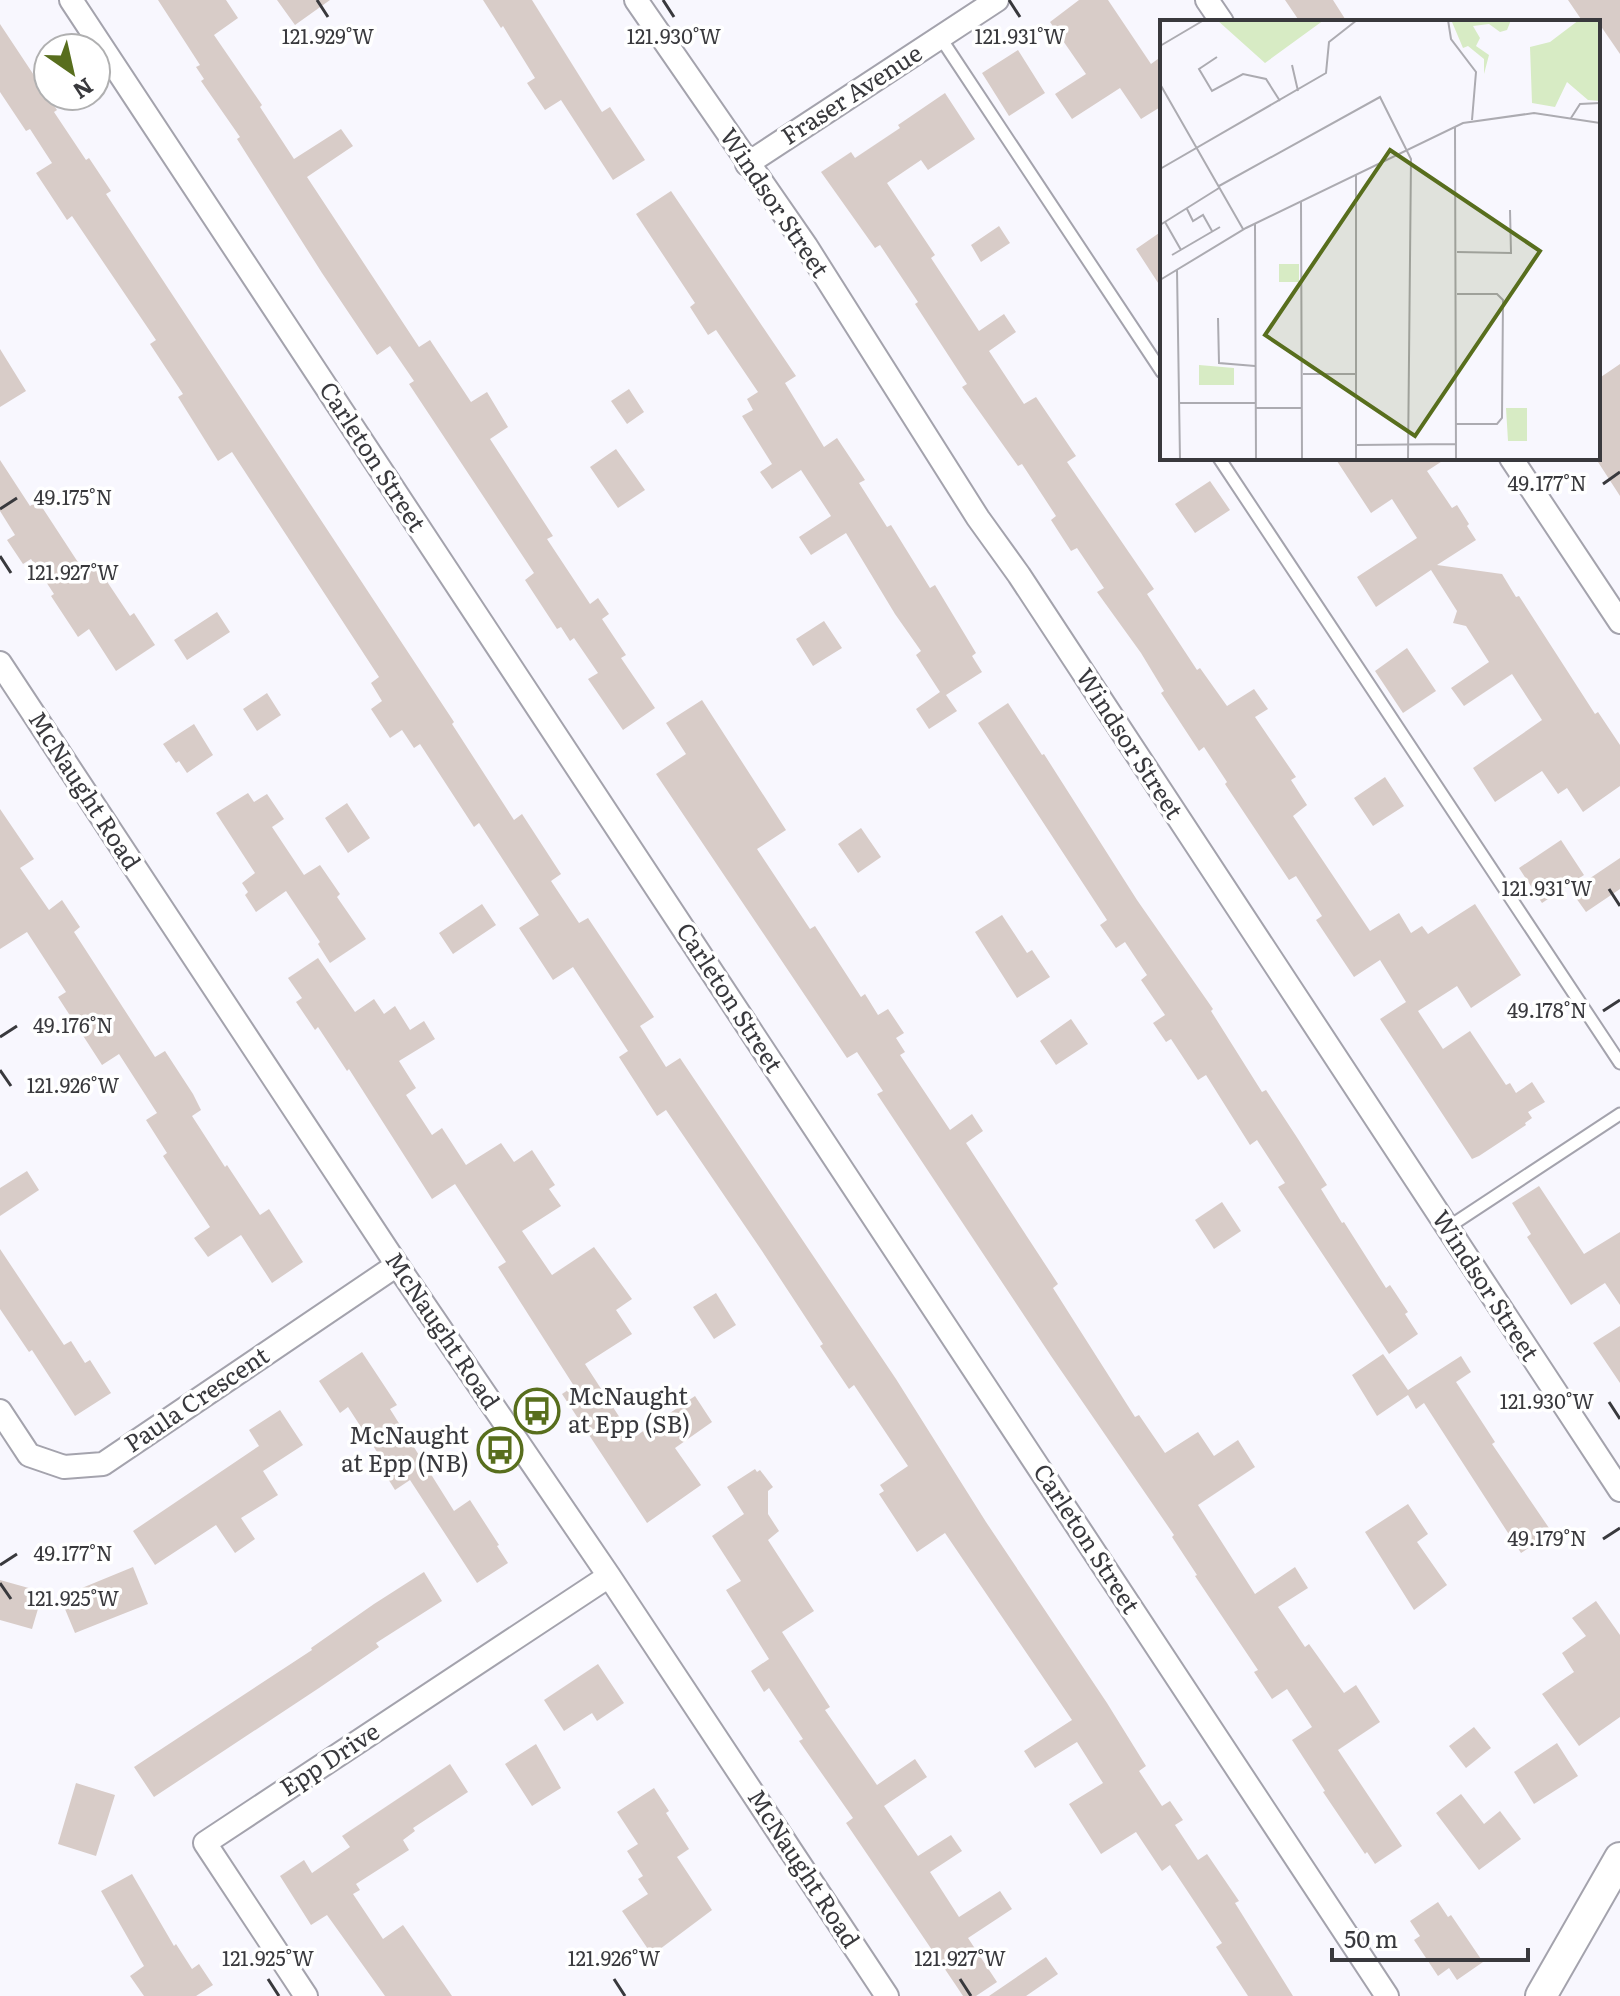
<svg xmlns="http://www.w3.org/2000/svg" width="1620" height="1996" viewBox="0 0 1620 1996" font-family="Literata,serif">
<rect width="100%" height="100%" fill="#f8f7fe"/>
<!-- building -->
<path fill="#d8ccc8" d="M158,0h68l12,18 -24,17 48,70 -2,2 34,52 47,-30 12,17 -46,31 112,170 11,-7 41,62 16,-10 21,35 -18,12 63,97 -6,3 43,65 8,-6 11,16 -7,5 24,36 -5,3 34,50 -32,22 -35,-51 10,-6 -24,-35 -4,3 -9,-14 -4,2 -32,-49 9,-7 -125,-189 5,-3 -24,-35 -13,9 -55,-82 -85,-134 3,-2 -39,-56 3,-2 -8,-12 4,-2z
M277,0h53l-35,25z
M483,0h49l70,112 8,-5 35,53 -32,20 -52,-80 -16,10 -18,-27 8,-5 -32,-52 -2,2z
M1079,0h29l43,64 11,-8v50l-21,13 -21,-31 -48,31 -17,-25 31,-20 -36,-52z
M1285,0h48l14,22h-47z
M1568,0h52v54l-22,-32h-15z
M0,24l57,86 -3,2 32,48 3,-2 22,33 -5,3 348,528 -2,2 62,96 8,-6 39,60 -10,7 28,42 9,-5 66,99 -14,9 26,41 14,-9 216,321 90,143 121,181 39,63 -7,5 23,35 8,-5 13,19 -8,5 23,35 9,-6 32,47 -4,2 58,93h-45l-32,-49 6,-4 -52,-78 -8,6 -26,-39 -35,22 -32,-50 34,-21 -26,-41 -42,26 -11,-17 48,-31 -127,-187 -28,19 -38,-58 5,-3 -4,-6 28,-19 -54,-81 -5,4 -29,-43 3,-2 -61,-93 -96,-141 -9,6 -38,-59 9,-6 -55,-84 -20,13 -34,-52 20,-13 -60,-92 -5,4 -54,-83 -6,4 -12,-18 -12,8 -19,-29 11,-8 -11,-18 8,-6 -147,-225 -14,9 -40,-64 5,-3 -33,-50 6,-4 -84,-124 -5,4 -31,-47 16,-10 -22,-34 -4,2 -26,-39z
M1018,50l27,43 -36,23 -27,-43z
M945,93l30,46 -47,31 -7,-10 -34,23 48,72 -4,3 48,73 25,-17 12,18 -27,19 35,53 12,-7 40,59 -9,6 87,127 -7,5 50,76 3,-2 27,38 27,-17 14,20 -13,8 41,60 -5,3 16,25 -14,11 77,115 29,-18 12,20 11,-7 6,8 47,-30 46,71 -50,33 -14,-22 -39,25 25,38 27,-18 36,54 4,-2 6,10 16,-11 13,20 -17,10 4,6 -7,5 1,2 -47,31 -7,3 -92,-140 26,-17 -26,-42 -26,17 -38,-57 6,-4 -26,-40 -7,4 -64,-96 2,-2 -23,-35 -5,4 -38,-58 3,-2 -23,-38 -44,-61 7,-4 -27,-40 -6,3 -20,-31 5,-4 -34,-52 -4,2 -56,-79 5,-3 -52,-80 3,-2 -38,-57 -5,3 -54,-76 30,-20 4,6 45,-30 -2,-3z
M671,191l125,185 -11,7 39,64 13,-9 28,42 -6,3 28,44 4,-2 39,63 5,-3 41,68 -4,3 10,16 -36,23 11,16 -28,18 -13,-20 24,-17 -24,-37 5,-4 -26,-37 -49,-81 -35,22 -12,-18 32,-21 -30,-46 -29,19 -12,-17 12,-8 -30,-48 11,-6 -6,-11 11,-7 -42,-62 -8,5 -18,-28 5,-4 -59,-89z
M999,226l11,17 -29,19 -10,-17z
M1162,231v58l-26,-40z
M0,349l26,42 -26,16z
M1620,364v132l-22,-34v-83z
M629,389l15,23 -17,12 -16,-23z
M616,449l29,41 -27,18 -28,-41z
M1335,458h112l-20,13 25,37 5,-3 12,19 -2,2 9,14 -39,25 65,9 14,23 3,-1 76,118 3,-2 22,33v41l-37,26 -16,-24 -9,6 -16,-23 -47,31 -22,-34 69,-48 -30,-46 -48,32 -13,-18 38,-26 -23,-36 -13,-3 4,-12 -26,-41 -55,37 -19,-30 60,-39 -25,-39 -21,14z
M0,460l30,46 8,-5 47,72 11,-8 34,51 4,-3 21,32 -39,26 -27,-42 -11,8 -27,-41 3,-2 -23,-35 -8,5 -16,-24 8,-5 -15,-24z
M1210,481l20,29 -35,23 -20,-29z
M217,612l13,20 -43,28 -13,-20z
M824,621l18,27 -29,18 -17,-27z
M1407,648l29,43 -33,22 -28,-42z
M267,693l14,22 -24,16 -14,-22z
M702,700l84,130 -29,19 53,80 5,-3 46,71 4,-3 13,21 10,-6 16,24 -8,5 9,14 -5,3 50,75 22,-16 11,17 -17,12 92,141 -5,4 82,129 4,-2 26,38 33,-21 16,24 24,-16 17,27 -57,38 57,89 40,-27 13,21 -30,19 27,40 4,-3 35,49 12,-8 24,37 -42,28 64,96 -27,18 -8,-12 -2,2 -42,-62 2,-1 -33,-51 20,-13 -25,-38 -15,10 -18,-27 4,-2 -63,-94 2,-1 -25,-38 2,-2 -123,-179 -174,-262 6,-3 -26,-39 -10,6 -191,-284 30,-20 -20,-31z
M1008,703l34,52 2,-1 93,146 76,109 -2,2 51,81 4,-2 32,49 29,46 -6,4 21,34 2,-1 42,66 4,-3 18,27 -3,2 13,20 -29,20 -111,-167 7,-4 -28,-43 -7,5 -44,-70 -8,5 -27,-41 -5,3 -13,-19 12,-8 -24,-35 6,-5 -22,-33 -9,6 -16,-23 7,-5 -129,-197z
M194,724l19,31 -26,18 -8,-12 -3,2 -13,-19z
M1385,777l19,29 -31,20 -19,-28z
M248,793l6,9 13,-8 17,25 -12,8 32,48 16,-10 20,29 -3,3 29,42 -36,24 -12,-19 2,-2 -34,-51 -30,21 -11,-17 3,-3 -6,-9 13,-10 -39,-60z
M347,803l23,35 -22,15 -23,-35z
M0,809l34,50 -14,9 29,42 13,-10 18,27 -6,5 81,125 10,-6 28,43 8,16 -9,6 33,51 2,-2 33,50 9,-6 34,53 -31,21 -31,-48 -33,22 -14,-19 16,-11 -47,-71 4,-3 -21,-33 11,-7 -38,-59 -17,11 -44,-68 8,-5 -39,-60 -27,17z
M861,828l20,29 -23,16 -20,-29z
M1561,840l23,35 -42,28 -23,-35z
M1620,858v31l-34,23 -15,-21z
M482,904l14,21 -43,29 -14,-21z
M1002,915l25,38 5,-3 18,27 -33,21 -42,-66z
M318,958l37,54 19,-13 10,15 11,-8 15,24 14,-9 11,18 -36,22 17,27 -10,7 26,40 10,-7 24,37 35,-22 13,19 18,-12 23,35 -6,4 12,17 -39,25 30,44 42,-28 38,52 -16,11 16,24 -47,30 48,74 62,-42 17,26 -37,26 26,37 -54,38 -85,-129 12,-8 -76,-119 8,-5 -51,-78 -23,15 -83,-130 -2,2 -29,-44 -3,3 -19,-28 6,-4 -14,-20z
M1071,1019l17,25 -32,21 -16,-24z
M27,1171l12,19 -39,26v-28z
M1539,1186l45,68 36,-22v73l-15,-22 -34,22 -44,-68 4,-3 -19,-31z
M1222,1202l19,29 -27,18 -19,-29z
M0,1249l64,96 7,-4 14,22 5,-3 21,33 -36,23 -43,-66 -3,2 -29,-43z
M716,1293l20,32 -22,14 -21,-32z
M1620,1326v57l-27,-40z
M362,1352l35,53 -7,4 64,102 16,-11 29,45 -2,1 11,17 -31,20 -67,-103 -15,10 -20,-32 4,-3 -31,-48 -8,6 -21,-32z
M1383,1354l25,36 53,-34 10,16 -15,10 39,60 -3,2 57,84 -13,8 3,5 -18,12 -97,-150 -8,6 -8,-14 -31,21 -25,-41z
M280,1410l23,35 -40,26 15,24 -37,23 14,21 -20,14 -19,-28 -61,40 -22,-34 126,-85 -10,-16z
M755,1469l2,3 3,-2 13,17 -5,4v23l11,17 -11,9 46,71 -32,21 48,75 -5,3 52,75 38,-26 12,18 -43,29 34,50 33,-21 11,16 -32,21 29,45 41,-26 12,18 -44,29 29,44 -21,14h-13l-8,-12 -109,-161 7,-5 -54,-77 4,-2 -34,-51 -5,4 -13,-21 18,-12 -43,-69 15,-9 -29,-45 32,-22 -17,-27z
M1408,1504l20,30 -11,8 30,43 -33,25 -49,-78z
M133,1567l15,37 -73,29 -15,-36z
M424,1572l18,29 -66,42 3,4 -60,41 -165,109 -20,-30 178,-117 -1,-2 63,-44z
M0,1580l43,12 -11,37 -32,-9z
M1596,1601l24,34v82l-41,29 -37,-52 32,-22 -12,-19 24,-17 -14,-18z
M598,1664l26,39 -27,18 -5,-8 -28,18 -20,-31z
M1474,1727l17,21 -25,20 -17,-22z
M1557,1743l21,33 -44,28 -20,-32z
M536,1744l25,44 -29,18 -27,-42z
M450,1764l18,28 -55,36 2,3 -12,9 6,10 -53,34 4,6 -7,4 30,45 20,-14 49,71h-67l-58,-81 -16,10 -31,-49 24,-16 8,13 38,-26 -8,-11z
M76,1783l39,12 -19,61 -38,-12z
M654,1788l15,23 -3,2 23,36 -12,8 35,53 -60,45 -30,-44 26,-17 -10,-15 5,-3 -16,-25 11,-7 -21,-32z
M1461,1794l23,30 16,-13 21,28 -42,31 -43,-57z
M132,1874l42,72 2,-2 16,25 7,-5 14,21 -17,11h-52l-14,-20 14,-10 -43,-75z
M1438,1902l10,15 3,-2 32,47 -26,18 -8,-12 -11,8 -24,-36 6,-4 -10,-15z
M1046,1957l12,17 -32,22h-37z"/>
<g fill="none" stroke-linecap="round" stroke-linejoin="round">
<!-- lane casing -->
<g stroke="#a4a3ad" stroke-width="15">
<path id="lane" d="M940,37l222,335
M1219,458l401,605
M1447,1228l173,-114"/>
</g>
<!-- street casing -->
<g stroke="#a4a3ad" stroke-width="26">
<path id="street" d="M71,0l1316,1996
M636,0l170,246 172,272 41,57 601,915
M1207,0l15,22
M747,164l250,-164
M1511,458l109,164
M0,663l397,602 212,311 278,420
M0,1411l29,44 35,12 39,-3 294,-199
M306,1996l-101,-153 404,-267"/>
</g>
<!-- secondary casing -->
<g stroke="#a4a3ad" stroke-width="34">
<path id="secondary" d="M1541,1996l79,-138"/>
</g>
<!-- lane -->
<use href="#lane" stroke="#fff" stroke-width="11"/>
<!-- street -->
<use href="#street" stroke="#fff" stroke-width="22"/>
<!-- secondary -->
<use href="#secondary" stroke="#fff" stroke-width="30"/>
</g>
<!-- ticks -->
<path fill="none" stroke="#39393d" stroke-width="3" d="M317,0l11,17M663,0l11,17M1009,0l11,17M1603,484l17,-12M0,509l17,-11M0,556l11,17M1609,889l11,17M1603,1011l17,-11M0,1037l17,-11M0,1070l11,16M1609,1402l11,17M1603,1539l17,-11M0,1565l17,-11M0,1583l11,16M268,1979l11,17M614,1979l11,17M960,1979l11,17"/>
<!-- icons -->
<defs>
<g id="bus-ring" transform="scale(2.3)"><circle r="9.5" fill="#fff" stroke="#586e1d" stroke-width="1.5"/><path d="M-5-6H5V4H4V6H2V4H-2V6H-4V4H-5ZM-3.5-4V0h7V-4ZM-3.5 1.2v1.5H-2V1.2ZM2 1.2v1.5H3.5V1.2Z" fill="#586e1d"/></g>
</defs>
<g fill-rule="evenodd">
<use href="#bus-ring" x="537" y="1411"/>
<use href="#bus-ring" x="500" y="1450"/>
</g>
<g text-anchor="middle" stroke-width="7" stroke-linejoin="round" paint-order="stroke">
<!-- street labels -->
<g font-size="24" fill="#39393d" stroke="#fff">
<text transform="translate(852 95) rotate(-33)" y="8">Fraser Avenue</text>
<text transform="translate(774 203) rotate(56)" y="8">Windsor Street</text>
<text transform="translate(372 457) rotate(57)" y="8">Carleton Street</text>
<text transform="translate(1129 744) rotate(57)" y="8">Windsor Street</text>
<text transform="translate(84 791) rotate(57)" y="8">McNaught Road</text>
<text transform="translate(729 998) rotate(57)" y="8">Carleton Street</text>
<text transform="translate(1485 1286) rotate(57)" y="8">Windsor Street</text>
<text transform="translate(442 1331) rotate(56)" y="8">McNaught Road</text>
<text transform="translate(197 1400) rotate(-34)" y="8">Paula Crescent</text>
<text transform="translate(1086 1539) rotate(57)" y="8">Carleton Street</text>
<text transform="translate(330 1760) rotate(-33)" y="8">Epp Drive</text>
<text transform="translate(803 1869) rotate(57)" y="8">McNaught Road</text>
</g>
<!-- poi labels -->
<g font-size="24" fill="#39393d" stroke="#fff" text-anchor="start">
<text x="568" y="1405">McNaught<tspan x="568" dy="28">at Epp (SB)</tspan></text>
<text x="469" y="1444" text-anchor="end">McNaught<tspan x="469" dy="28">at Epp (NB)</tspan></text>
</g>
</g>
<!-- overview -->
<g transform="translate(1160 20)">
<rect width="440" height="440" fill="#f8f7fe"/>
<path d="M57,0h107l-59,43zM351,0l-4,10 -7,2 -11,-8 -16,2 7,12 -4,8 13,9 -5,19v-15l-16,-13 -5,2 -11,-26zM419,0h21v81l-12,-1 -21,-18 -12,25 -23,-4 -2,-56 20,-5zM119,244h20v18h-20zM39,345l35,3v17h-35zM346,388h21v33h-19z" fill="#d7ebc4"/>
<path fill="none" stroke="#acabb1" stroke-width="2" d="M288,0l3,19 25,33 -4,48M0,26l44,-26M57,37l-18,12 13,22 31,-17 23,5 14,22M132,45l6,26M0,64l83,145M411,98l9,-14 20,-1M295,107l1,333M0,149l166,-96 3,-31 28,-22M59,166l161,-89 31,62 -3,301M141,182l1,258M27,189l6,12 10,-6 9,16M5,202l16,28M95,203l1,237M0,205l59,-37M297,232l54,1 -1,-43M12,235l48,-28M17,250l3,190M0,260l86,-52 217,-105 71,-10 66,10M58,298l1,45 36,3M143,354h53M20,383h76M96,388h46M296,404h41l5,-6 1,-118 -6,-6h-40M196,425l100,-1M196,440v-285"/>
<path fill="#586e1d" fill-opacity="0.15" stroke="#586e1d" stroke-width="4" d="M230,130l150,101 -125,185 -150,-101z"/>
<rect width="440" height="440" fill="none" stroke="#39393d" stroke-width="4"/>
</g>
<g font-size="20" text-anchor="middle" fill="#39393d" stroke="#fff" stroke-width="7" stroke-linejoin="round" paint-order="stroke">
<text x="674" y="44">121.930°W</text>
<text x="328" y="44">121.929°W</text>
<text x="1020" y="44">121.931°W</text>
<text x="1547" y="491">49.177°N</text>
<text x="73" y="505">49.175°N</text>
<text x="73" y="580">121.927°W</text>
<text x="1547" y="896">121.931°W</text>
<text x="1547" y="1018">49.178°N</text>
<text x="73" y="1033">49.176°N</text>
<text x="73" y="1093">121.926°W</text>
<text x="1547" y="1409">121.930°W</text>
<text x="1547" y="1546">49.179°N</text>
<text x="73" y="1561">49.177°N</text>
<text x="73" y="1606">121.925°W</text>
<text x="268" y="1966">121.925°W</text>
<text x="614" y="1966">121.926°W</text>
<text x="960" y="1966">121.927°W</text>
</g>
<!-- north arrow -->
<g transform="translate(72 72) rotate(146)"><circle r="38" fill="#ffffff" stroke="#b0b0b1" stroke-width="2"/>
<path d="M0-6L14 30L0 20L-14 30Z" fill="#586e1d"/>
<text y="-12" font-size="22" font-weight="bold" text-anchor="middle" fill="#39393d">N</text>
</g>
<!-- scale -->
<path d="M1332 1948v12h196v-12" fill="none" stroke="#39393d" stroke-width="4"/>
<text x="1344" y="1948" font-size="24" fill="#39393d" stroke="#ffffff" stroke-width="6" paint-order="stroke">50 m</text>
</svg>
